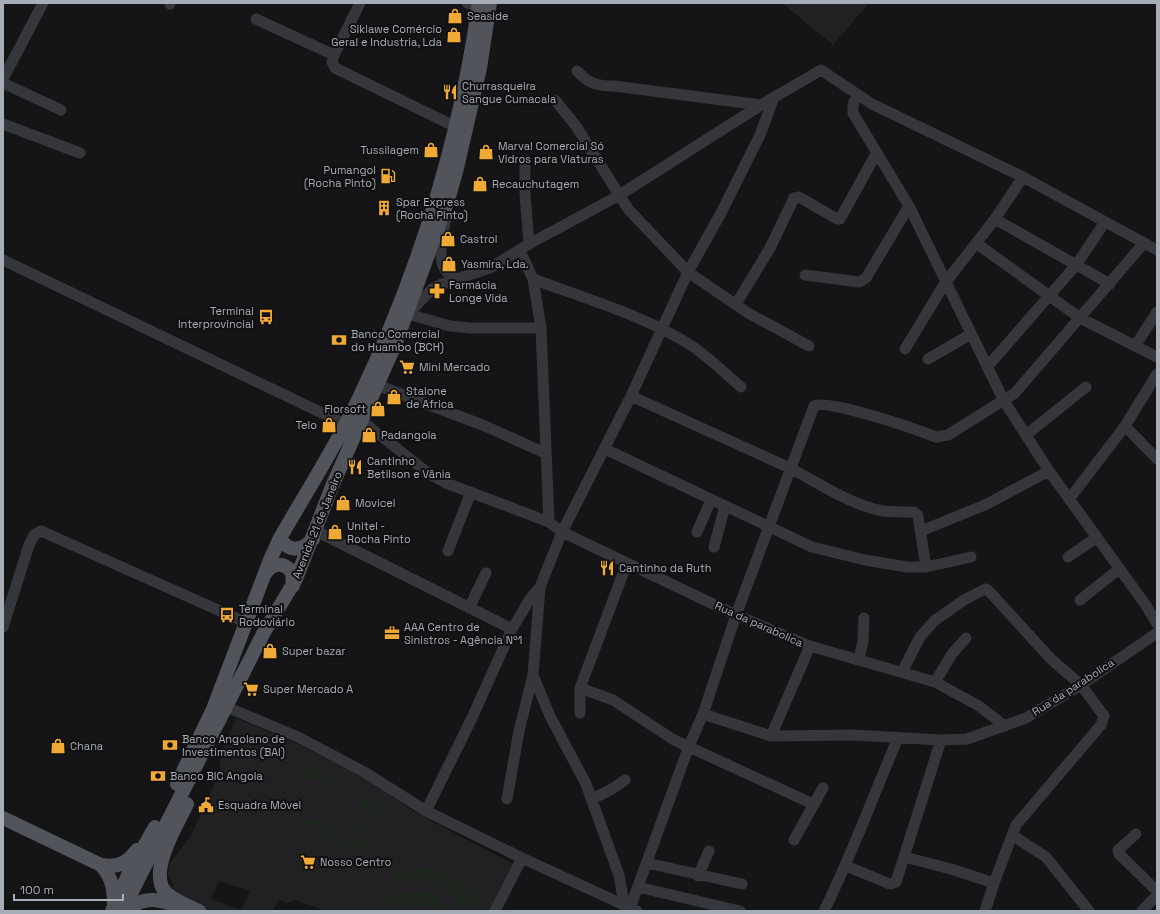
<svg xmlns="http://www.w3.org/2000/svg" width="1160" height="914" viewBox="0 0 1160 914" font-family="'Space Grotesk',sans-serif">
<rect width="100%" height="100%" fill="#151517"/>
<!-- built -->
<path fill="#212124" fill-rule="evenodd" d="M782,3h87l-36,42z
M236,718l64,27 70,36 43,30 100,53 -20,47h-166l-32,-11 -8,3 -8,-3 -7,11h-107l-12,-5 11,-23 11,4 -7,-12 1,-11 22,-28 29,-65 1,-19zM219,881l31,10 -9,19 -30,-11z"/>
<!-- green -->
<path fill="#1d251e" d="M306,761l25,20 47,24 2,8 -10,4c-15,-27 -40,-37 -69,-39l-1,-2z
M296,793l1,6c26,-3 43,7 57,29l5,-2 2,3 -5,5h-7l-1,-2 5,-3c-14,-23 -30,-29 -56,-28v5l-4,-1 -2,-7 2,-4z
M306,819c13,2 23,8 29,20l-5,2c-8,-14 -19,-19 -34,-14l-3,-5z
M373,837l1,7 -44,5 -1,-3z
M428,866l55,31c-5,11 -14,9 -25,8 -4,-5 -4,-12 -9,-16 -13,-13 -38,-11 -54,-8l-2,-8z
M415,891c14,2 23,4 31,16l-70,-5 18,-8z"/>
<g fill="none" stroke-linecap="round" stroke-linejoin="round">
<!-- minor -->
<path stroke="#36373c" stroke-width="11" d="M360,3l-26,52 -2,7 3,6 121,59
M467,3l12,2
M170,4v-1
M256,19l78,36
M577,71c12,13 20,15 37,15l147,19
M3,79l40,-76
M3,83l58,27
M857,96l-4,8v9l56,93 95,195 45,70 96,133 12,20
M555,100l21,26 52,83 60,63 60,41 61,33
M3,124l77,29
M525,167v27l4,50
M446,217c-3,22 -15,54 13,62
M995,219l115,65
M976,243l104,75 77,39
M520,251l13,28 8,49 8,194
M3,260l342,164
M805,275l54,7 7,-4 43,-72
M533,279c51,19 113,37 159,67 15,10 34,28 49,41
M736,304l34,-56 24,-50 5,-1 38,22h3l37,-67
M541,328h-70l-21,-2 -42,-12 24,-25 10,-5 48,-16 39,-24 89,-48 143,-91 60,-35 51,34 151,73 134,73
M1135,346l22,-34
M905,349l40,-66 50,-64 28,-42
M928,359l43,-25
M987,367l90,-103 28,-42
M377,385l108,41 60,27
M631,396l161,73c28,15 59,36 91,42 10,1 21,1 31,1l4,4 8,51
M362,421l66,52 18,10 103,39 13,10 174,83 74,31 125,36 44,24 26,20
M1125,426l32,33
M1026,435l60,-48
M605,449l207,98 53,13 42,7h19l45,-10
M1070,498l55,-72 32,-52
M316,531l196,98
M921,531l64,-26 64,-34
M697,532l14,-32
M714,547l11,-41
M448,551l23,-59
M1068,557l28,-19
M1080,600l39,-31
M469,608l17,-35
M3,627l26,-82 5,-10 7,-4 206,92
M859,659l4,-18 1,-23
M902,672l18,-35 14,-16 30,-21 21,-11 3,1 63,69 30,26 23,31 -3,9 -85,100 -22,58 -9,28
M533,675l17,41 36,68 33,91 5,29
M935,682l17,-28 14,-16
M580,688l33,12 61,40 139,64
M229,708l71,30 66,35 60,38 96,47 115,53
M580,713v-25l47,-125
M703,714l68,22 83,-1 87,5 26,-1 59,-21 55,-33 76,-52
M771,736l39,-90
M941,740l-37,117 47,12 43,14
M507,799l12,-68 14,-56 7,-88
M592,799l20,-10 13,-9
M426,811l45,-91 41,-91 18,-30 10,-12 22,-55 69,-136 57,-124 33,-59 39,-78 14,-38
M1136,834l-18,16 1,4 38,37
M1012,835l34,22 43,54
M794,840l29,-52
M647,863l95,21
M846,866l44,18 6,-2 8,-25
M698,876l11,-25
M638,887l102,24
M495,911l27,-53
M629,911l60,-165 14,-32 33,-99 78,-209c13,-8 104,24 122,31l12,-2 67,-42 129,-150
M824,911c28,-56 49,-115 74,-173
M1142,911l15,-16"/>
<!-- major -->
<path stroke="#52545b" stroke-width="14" d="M280,538c9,15 22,13 33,1
M265,574c7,-11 18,-13 27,-2l1,14
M177,784l36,-75 57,-149 10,-22c27,-47 56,-92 79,-140 59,-124 101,-259 120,-395
M187,804c-10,21 -40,69 -21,89 9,8 22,13 33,18
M3,818l98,47c17,3 26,-2 36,-15
M101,865c11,13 13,23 13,40
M112,911l16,-36 27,-48
M122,911l141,-277 33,-55 37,-95 62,-139 53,-145 9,-32 23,-100 10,-65
M127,911c14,-15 33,-13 51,-4"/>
</g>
<!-- icons -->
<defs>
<g id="shop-bare" transform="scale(1.2)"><path d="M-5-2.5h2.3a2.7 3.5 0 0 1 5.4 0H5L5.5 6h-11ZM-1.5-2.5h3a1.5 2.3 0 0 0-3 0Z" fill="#f0a934" stroke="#101012" stroke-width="2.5" paint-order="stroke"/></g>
<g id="restaurant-bare" transform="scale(1.2)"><path d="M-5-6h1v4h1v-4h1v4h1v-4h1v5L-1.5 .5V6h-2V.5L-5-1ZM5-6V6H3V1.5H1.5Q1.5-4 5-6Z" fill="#f0a934" stroke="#101012" stroke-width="2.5" paint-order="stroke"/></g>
<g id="fuel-bare" transform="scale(1.2)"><path d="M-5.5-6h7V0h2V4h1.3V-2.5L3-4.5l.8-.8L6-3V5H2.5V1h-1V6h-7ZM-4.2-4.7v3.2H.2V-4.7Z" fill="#f0a934" stroke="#101012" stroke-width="2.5" paint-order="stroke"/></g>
<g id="building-bare" transform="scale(1.2)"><path d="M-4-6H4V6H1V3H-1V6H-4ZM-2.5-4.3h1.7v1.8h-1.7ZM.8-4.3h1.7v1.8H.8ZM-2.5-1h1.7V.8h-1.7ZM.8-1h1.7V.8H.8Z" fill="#f0a934" stroke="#101012" stroke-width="2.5" paint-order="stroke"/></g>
<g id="pharmacy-bare" transform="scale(1.2)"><path d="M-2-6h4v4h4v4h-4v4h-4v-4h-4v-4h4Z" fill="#f0a934" stroke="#101012" stroke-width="2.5" paint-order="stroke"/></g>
<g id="bus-bare" transform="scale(1.2)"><path d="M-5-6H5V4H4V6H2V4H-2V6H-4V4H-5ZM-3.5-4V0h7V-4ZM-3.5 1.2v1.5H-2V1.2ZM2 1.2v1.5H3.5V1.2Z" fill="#f0a934" stroke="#101012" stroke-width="2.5" paint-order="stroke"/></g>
<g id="bank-bare" transform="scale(1.2)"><path d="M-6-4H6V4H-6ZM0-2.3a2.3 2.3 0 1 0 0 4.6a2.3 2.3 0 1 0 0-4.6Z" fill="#f0a934" stroke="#101012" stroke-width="2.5" paint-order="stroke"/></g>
<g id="supermarket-bare" transform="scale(1.2)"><path d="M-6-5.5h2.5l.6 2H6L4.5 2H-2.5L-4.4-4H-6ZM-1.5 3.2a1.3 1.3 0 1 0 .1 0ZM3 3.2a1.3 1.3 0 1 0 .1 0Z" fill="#f0a934" stroke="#101012" stroke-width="2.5" paint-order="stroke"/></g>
<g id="office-bare" transform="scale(1.2)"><path d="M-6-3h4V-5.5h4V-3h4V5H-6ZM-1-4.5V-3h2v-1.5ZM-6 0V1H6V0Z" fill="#f0a934" stroke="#101012" stroke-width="2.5" paint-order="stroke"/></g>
<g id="civic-bare" transform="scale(1.2)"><path d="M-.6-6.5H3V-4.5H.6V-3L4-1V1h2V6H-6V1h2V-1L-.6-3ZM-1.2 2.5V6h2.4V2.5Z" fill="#f0a934" stroke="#101012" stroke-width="2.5" paint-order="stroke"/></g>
</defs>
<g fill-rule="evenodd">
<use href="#shop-bare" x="455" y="16"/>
<use href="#shop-bare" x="454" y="35"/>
<use href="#restaurant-bare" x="450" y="92"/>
<use href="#shop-bare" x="431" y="150"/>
<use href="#shop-bare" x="486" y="152"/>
<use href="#fuel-bare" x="388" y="176"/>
<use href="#shop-bare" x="480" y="184"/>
<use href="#building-bare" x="384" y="208"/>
<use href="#shop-bare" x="448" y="239"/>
<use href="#shop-bare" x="449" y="264"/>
<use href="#pharmacy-bare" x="437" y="291"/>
<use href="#bus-bare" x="266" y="317"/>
<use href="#bank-bare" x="339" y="340"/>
<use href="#supermarket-bare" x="407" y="367"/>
<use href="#shop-bare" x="394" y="397"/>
<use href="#shop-bare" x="378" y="409"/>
<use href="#shop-bare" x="329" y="425"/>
<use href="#shop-bare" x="369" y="435"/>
<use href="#restaurant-bare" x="355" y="467"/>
<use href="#shop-bare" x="343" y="503"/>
<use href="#shop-bare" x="335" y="532"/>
<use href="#restaurant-bare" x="607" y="568"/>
<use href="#bus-bare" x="227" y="615"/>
<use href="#office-bare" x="392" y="633"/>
<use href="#shop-bare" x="270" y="651"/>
<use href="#supermarket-bare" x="251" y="689"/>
<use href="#bank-bare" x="170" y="745"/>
<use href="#shop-bare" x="58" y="746"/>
<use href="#bank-bare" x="158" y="776"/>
<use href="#civic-bare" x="206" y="805"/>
<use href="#supermarket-bare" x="308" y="862"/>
</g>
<g text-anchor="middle" stroke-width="4" stroke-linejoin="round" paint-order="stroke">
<!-- poi labels -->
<g font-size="11" fill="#a7adb7" stroke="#101012" text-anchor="start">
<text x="467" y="20">Seaside</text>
<text x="442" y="33" text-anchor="end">Siklawe Comércio<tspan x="442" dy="13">Geral e Industria, Lda</tspan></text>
<text x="462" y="90">Churrasqueira<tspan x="462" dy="13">Sangue Cumacala</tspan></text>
<text x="498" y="150">Marval Comercial Só<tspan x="498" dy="13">Vidros para Viaturas</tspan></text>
<text x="419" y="154" text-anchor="end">Tussilagem</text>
<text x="376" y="174" text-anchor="end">Pumangol<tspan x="376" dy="13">(Rocha Pinto)</tspan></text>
<text x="492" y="188">Recauchutagem</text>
<text x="396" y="206">Spar Express<tspan x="396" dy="13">(Rocha Pinto)</tspan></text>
<text x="460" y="243">Castrol</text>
<text x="461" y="268">Yasmira, Lda.</text>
<text x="449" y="289">Farmácia<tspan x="449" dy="13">Longe Vida</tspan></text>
<text x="254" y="315" text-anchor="end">Terminal<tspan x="254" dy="13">Interprovincial</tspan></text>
<text x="351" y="338">Banco Comercial<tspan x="351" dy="13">do Huambo (BCH)</tspan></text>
<text x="419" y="371">Mini Mercado</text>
<text x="406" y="395">Stalone<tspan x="406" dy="13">de Africa</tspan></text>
<text x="366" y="413" text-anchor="end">Florsoft</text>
<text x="317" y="429" text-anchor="end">Telo</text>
<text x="381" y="439">Padangola</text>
<text x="367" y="465">Cantinho<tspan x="367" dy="13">Betilson e Vânia</tspan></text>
<text x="355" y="507">Movicel</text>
<text x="347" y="530">Unitel -<tspan x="347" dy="13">Rocha Pinto</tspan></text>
<text x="619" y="572">Cantinho da Ruth</text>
<text x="239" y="613">Terminal<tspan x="239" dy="13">Rodoviário</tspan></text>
<text x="404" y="631">AAA Centro de<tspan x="404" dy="13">Sinistros - Agência Nº1</tspan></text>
<text x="282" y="655">Super bazar</text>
<text x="263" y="693">Super Mercado A</text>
<text x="182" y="743">Banco Angolano de<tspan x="182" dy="13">Investimentos (BAI)</tspan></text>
<text x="70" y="750">Chana</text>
<text x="170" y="780">Banco BIC Angola</text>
<text x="218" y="809">Esquadra Móvel</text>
<text x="320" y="866">Nosso Centro</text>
</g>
<!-- street labels -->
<g font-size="11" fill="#a7adb7" stroke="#101012">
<text transform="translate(317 525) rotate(-68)" y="4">Avenida 21 de Janeiro</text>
<text transform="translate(759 624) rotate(24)" y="4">Rua da parabolica</text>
<text transform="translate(1073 687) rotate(-33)" y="4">Rua da parabolica</text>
</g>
</g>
<!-- border -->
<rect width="1160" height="914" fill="none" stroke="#a7adb7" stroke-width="8"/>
<!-- scale -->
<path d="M14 894v6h109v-6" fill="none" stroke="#a7adb7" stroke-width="2"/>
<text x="20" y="894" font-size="12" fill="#a7adb7" stroke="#101012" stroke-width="3" paint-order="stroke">100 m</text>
</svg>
